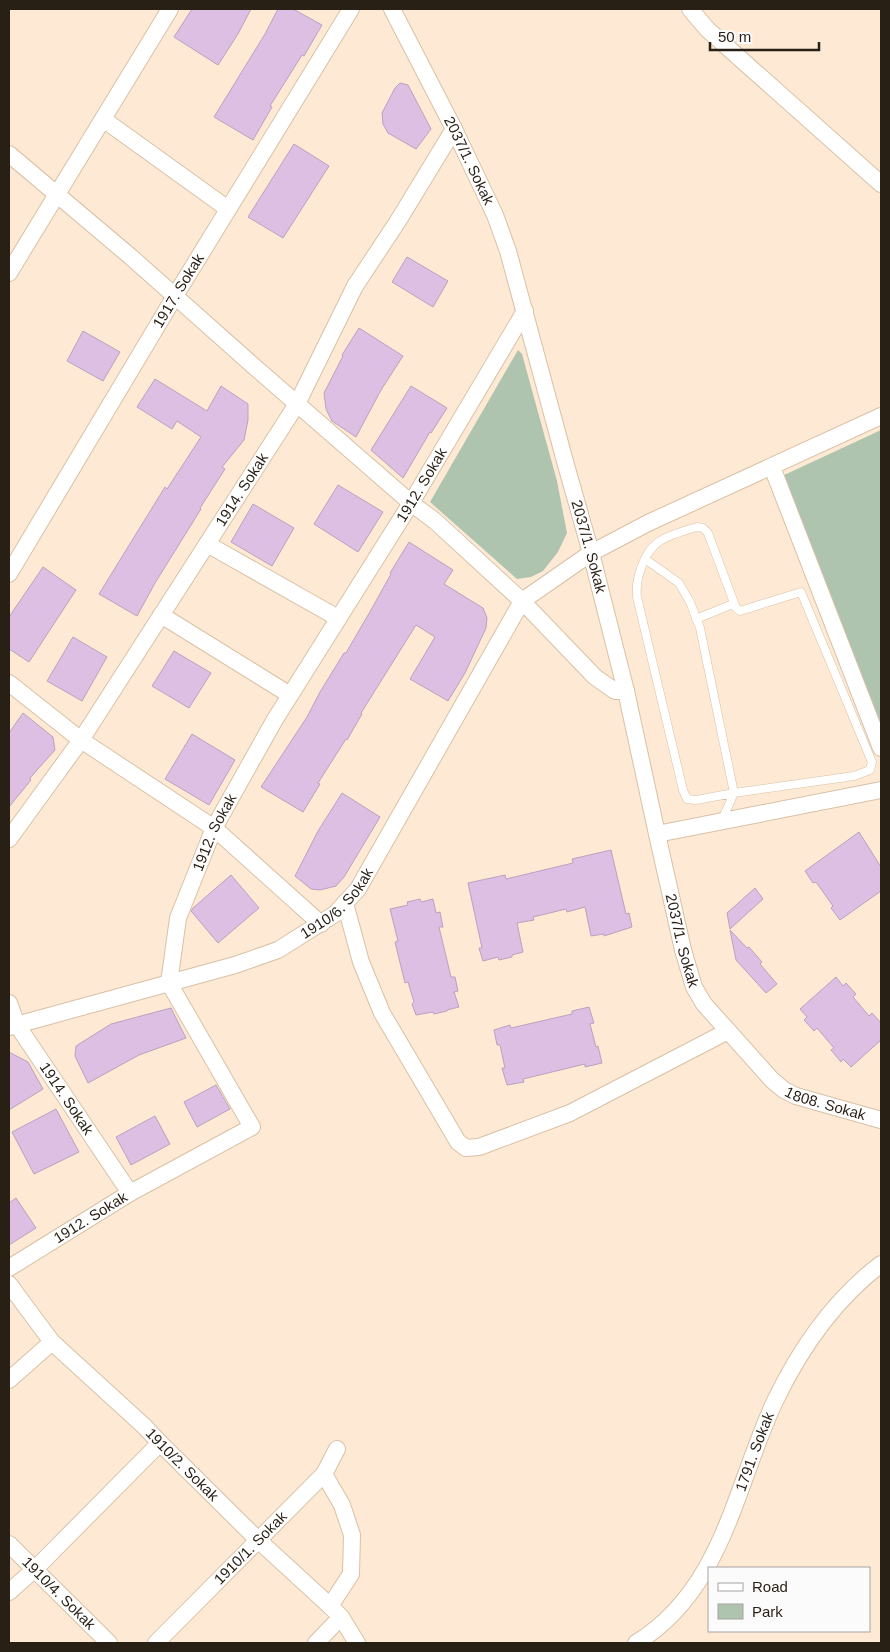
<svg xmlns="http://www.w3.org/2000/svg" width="890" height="1652" viewBox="0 0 890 1652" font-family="Helvetica,sans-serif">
<rect width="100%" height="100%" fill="#feead4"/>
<!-- green -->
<path fill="#afc4af" d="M518,350l4,4 35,127 10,52 -9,19 -15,19 -12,6 -14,2 -87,-77z
M881,430v304l-99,-258z"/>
<!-- building -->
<path fill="#dcbfe2" stroke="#b9a2be" d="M192,9h59l-13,25 -20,31 -44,-28z
M278,9h15l29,16 -18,31 -2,-1 -32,51 2,1 -19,33 -39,-23 51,-83z
M400,83l8,2 23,44 -15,20 -28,-16 -5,-9 -1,-11 13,-25z
M294,144l35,22 -46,72 -35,-21z
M407,257l41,24 -15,26 -41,-25z
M359,328l44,28 -22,34 -25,47 -24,-16 -6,-12 -2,-16 19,-37 -1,-1z
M83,331l37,21 -17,29 -36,-20z
M155,379l52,32 14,-25 27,18v16l-4,20 -22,27 3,2 -25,39 1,1 -46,74 -18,33 -38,-22 66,-107 2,2 34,-52 -24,-16 -5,8 -35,-22z
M411,386l36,22 -16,25 -1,-1 -27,46 -32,-28z
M338,485l45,27 -25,40 -44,-28z
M253,504l41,24 -22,38 -41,-24z
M409,542l44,28 -9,14 39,24 4,10 -1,10 -21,45 -17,28 -38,-22 25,-42 -19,-12 -55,88 1,1 -15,26 -1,-1 -28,44 2,1 -17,28 -42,-25 46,-70 13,-25 24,-39h2l25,-43 20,-36 -1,-1z
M43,567l33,23 -47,72 -20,-13v-32z
M73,637l34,20 -25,44 -35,-20z
M174,651l37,22 -22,35 -37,-22z
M23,713l30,24 2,13 -25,28 1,2 -22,27v-74z
M192,734l43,26 -26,45 -44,-26z
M342,793l38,24 -36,60 -8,9 -16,4 -9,-1 -16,-13 23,-45z
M859,832l22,35v24l-41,29 -9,-12 2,-2 -17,-24 -3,1 -8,-12z
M611,850l15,64 3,-1 3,14 -28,9v-2l-13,2 -6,-29 -18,5 -1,-3 -33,8 1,3 -17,3 6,29 -11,3v2l-13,3 -1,-3 -15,4 -4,-13h3l-14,-65 37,-8 1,4 67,-16 -1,-4z
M231,875l28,33 -41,35 -27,-32 2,-3z
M755,888l8,11 -33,30 -3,-16z
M420,899l1,3 12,-3 3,14 4,-1 3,15h-4l12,50h4l3,14 -4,1 5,15 -12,3v1l-13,3 -1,-2 -17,3 -4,-11 2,-2 -6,-20 -3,1 -10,-41 3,-1 -8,-32 18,-4 -1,-3z
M730,930l17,18 2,-1 13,15 -2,2 17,20 -11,9 -30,-33z
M836,977l7,9 3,-3 10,11 -3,3 16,19 3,-3 9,10v17l-30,27 -8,-8 -2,3 -10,-12 3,-2 -17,-20 -3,3 -10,-11 3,-3 -7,-8z
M589,1007l5,16 -4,1 6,23 2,-1 4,17 -17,4v-3l-62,15 1,3 -17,3 -5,-17h3l-5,-23h-3l-3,-15 16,-5 1,3 61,-14v-3z
M171,1008l15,30 -47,17 -51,28 -13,-27 1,-10 35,-22z
M9,1052l19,10 15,27 -34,21z
M216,1085l14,24 -33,18 -13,-25z
M56,1109l23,43 -45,22 -22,-42z
M155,1116l15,28 -39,21 -15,-28z
M16,1198l20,30 -27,17v-42z"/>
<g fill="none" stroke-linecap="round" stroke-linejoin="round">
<!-- lane casing -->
<g stroke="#d8c0a5" stroke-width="9">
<path id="lane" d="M697,527l6,1 5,5 28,75 4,3 61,-19 71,170 -2,8 -16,6 -120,17 -38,7 -9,-1 -4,-9 -46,-193c-2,-16 6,-43 20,-54 9,-7 29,-13 40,-16z
M645,559l34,24 11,19 10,26 34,165 -12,27
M696,619l37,-15"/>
</g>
<!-- street casing -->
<g stroke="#d8c0a5" stroke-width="18">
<g id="street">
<path id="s1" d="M392,9l62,120 41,86 13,36 58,214 25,88 35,138 31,143 26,116 11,37 10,17 68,76 12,10 12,6 85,24"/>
<path d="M690,9l18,21 173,154"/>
<path d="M103,119l125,90"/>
<path d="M9,154l122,103 126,112 154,134 24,18 87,80 69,-48 57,-30 233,-107"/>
<path d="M9,273l161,-264"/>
<path d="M772,467l109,281"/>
<path d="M207,544l131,74"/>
<path id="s2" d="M9,574l166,-278 176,-287"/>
<path d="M161,615l129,80"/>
<path d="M9,683l72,57 133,88 107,96"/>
<path d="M657,834l224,-44"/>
<path id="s3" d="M9,839l72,-99 216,-336 58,-118 43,-65 56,-92"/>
<path d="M345,903l16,59 21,51 76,129 8,6 13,-1 91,-34 158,-82"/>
<path id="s4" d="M9,1003l8,22 113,168"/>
<path id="s5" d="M9,1027l226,-62 43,-15 57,-36 23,-25 164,-288 73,76 20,14h11"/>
<path id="s6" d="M9,1268l121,-75 122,-66 -83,-144 9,-65 36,-90 60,-107 137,-218 114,-192"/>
<path id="s7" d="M9,1284l43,58 93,85 15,16 98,97 72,66 11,11 16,26"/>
<path d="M9,1380l43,-38"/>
<path d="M324,1474l18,31 10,30 -1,39 -21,32"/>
<path id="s8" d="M9,1544l100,99"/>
<path d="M9,1592l26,-23 125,-126"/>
<path id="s9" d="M156,1643l168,-169 13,-25"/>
<path d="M316,1643l25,-26"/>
<path id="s10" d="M636,1643c87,-53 99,-157 139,-242 25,-52 60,-102 106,-137"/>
</g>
</g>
<!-- lane -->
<use href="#lane" stroke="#fff" stroke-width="8"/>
<!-- street -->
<use href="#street" stroke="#fff" stroke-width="16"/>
</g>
<g text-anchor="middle" stroke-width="4" stroke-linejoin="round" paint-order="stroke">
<!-- street labels -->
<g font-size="15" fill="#281f15" stroke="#fbfbfb">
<text dy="5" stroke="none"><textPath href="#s1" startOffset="170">2037/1. Sokak</textPath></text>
<text dy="5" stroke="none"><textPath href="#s2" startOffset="330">1917. Sokak</textPath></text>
<text dy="5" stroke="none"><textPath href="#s6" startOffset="1011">1912. Sokak</textPath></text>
<text dy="5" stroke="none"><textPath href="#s3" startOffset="420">1914. Sokak</textPath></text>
<text dy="5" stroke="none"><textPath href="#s1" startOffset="575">2037/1. Sokak</textPath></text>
<text dy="5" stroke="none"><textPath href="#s6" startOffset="606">1912. Sokak</textPath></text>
<text dy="5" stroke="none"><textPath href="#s5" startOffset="356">1910/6. Sokak</textPath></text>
<text dy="5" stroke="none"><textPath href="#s1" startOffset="980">2037/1. Sokak</textPath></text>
<text dy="5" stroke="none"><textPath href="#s4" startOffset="112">1914. Sokak</textPath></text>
<text dy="5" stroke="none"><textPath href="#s1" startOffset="1209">1808. Sokak</textPath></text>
<text dy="5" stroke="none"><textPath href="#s6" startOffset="96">1912. Sokak</textPath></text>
<text dy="5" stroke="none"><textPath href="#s10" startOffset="230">1791. Sokak</textPath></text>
<text dy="5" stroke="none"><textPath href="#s7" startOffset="251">1910/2. Sokak</textPath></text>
<text dy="5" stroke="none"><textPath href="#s9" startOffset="134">1910/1. Sokak</textPath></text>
<text dy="5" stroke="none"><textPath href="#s8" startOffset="70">1910/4. Sokak</textPath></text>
</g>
</g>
<!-- border -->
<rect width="890" height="1652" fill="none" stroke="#281f15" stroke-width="20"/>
<!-- legend -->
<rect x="708" y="1567" width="162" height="65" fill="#fbfbfb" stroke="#a7a39f"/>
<rect x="718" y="1583" width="25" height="8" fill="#ffffff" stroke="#a7a39f"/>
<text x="752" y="1592" font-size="15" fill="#281f15">Road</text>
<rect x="718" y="1604" width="25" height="15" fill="#afc4af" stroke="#a7a39f"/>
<text x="752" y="1617" font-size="15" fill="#281f15">Park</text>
<!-- scale -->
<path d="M710 42v8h109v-8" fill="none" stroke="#281f15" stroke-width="2.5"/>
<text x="718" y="42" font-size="15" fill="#281f15" stroke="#fbfbfb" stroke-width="4" paint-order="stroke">50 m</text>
</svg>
